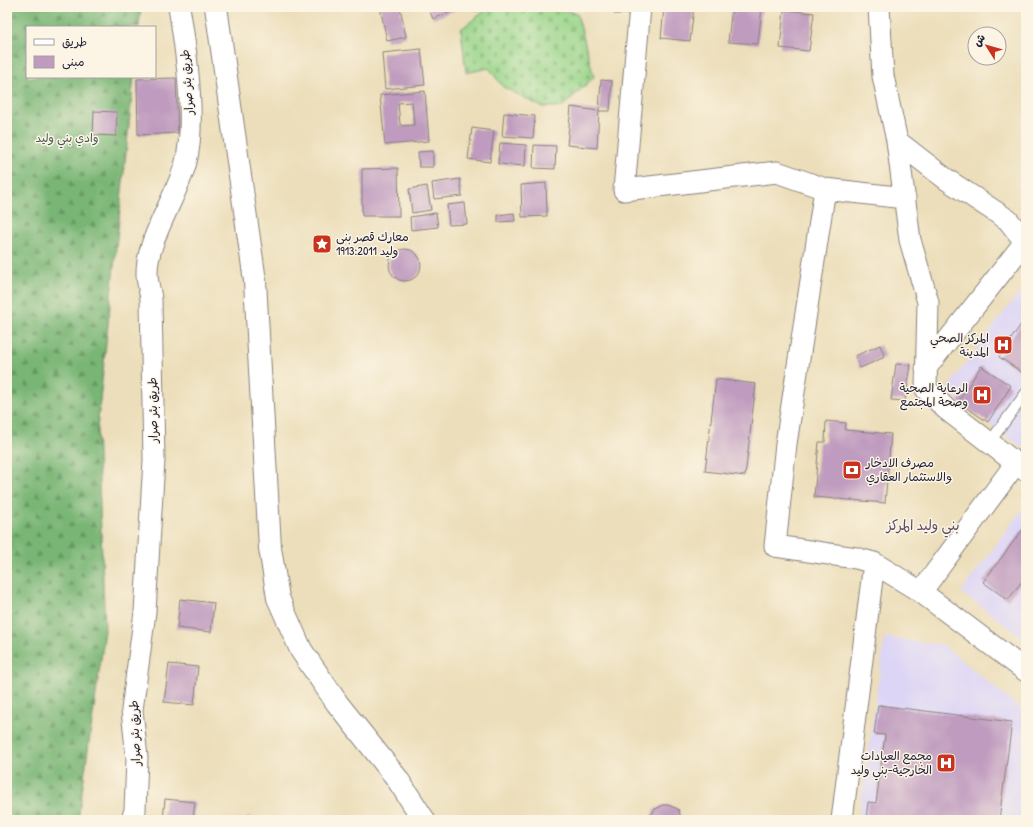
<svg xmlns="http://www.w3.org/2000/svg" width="1033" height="827" viewBox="0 0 1033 827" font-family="'Patrick Hand','Playpen Sans Arabic',sans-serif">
<defs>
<pattern id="forest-firs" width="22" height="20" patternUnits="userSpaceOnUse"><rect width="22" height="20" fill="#79b674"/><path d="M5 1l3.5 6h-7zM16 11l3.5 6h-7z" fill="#639460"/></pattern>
<pattern id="cemetery-stones" width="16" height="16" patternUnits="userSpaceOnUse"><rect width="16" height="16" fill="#97d488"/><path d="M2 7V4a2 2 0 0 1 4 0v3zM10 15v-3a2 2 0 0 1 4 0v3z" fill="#82b676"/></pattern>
</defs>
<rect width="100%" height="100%" fill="#fcf5e5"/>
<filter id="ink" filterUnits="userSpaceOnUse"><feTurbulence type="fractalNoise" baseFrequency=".025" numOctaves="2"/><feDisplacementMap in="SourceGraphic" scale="8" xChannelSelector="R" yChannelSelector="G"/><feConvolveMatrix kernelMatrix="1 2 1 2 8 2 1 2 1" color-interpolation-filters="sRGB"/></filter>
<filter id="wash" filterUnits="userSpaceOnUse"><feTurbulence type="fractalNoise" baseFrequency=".012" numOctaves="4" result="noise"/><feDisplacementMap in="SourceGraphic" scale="16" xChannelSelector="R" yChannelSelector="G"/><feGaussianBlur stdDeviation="0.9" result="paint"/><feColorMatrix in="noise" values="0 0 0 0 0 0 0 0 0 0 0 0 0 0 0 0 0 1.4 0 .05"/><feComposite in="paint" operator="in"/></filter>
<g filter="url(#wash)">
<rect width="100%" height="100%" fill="#ecdeba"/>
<!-- built -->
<path fill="#ddd5f6" d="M1018,294l8,6v150l-81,-59z
M1023,508l3,2v130l-65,-48z
M885,637l58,8 83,68v101l-3,6h-165z"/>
<!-- forest -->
<path fill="url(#forest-firs)" stroke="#4e6c58" d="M7,7h134l-2,20h-112v50h107l-37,352 8,202 -27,189h-71z"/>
<!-- cemetery -->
<path fill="url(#cemetery-stones)" stroke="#5c7b62" d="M485,7h55l37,6 17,64 -32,30h-20l-39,-20 -14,-19 -23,5 -5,-44 25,-19z"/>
<g id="blocks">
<!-- building -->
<path fill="#bf9bbf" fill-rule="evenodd" d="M380,7h20l6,30 -19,4z
M428,7h35l-30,12z
M474,7h11l1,1 -10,3z
M614,7h19v7h-19z
M664,7h30l-4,34 -29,-3z
M732,7h30l-4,37 -30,-2z
M784,10l30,3 -5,38 -29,-3z
M421,49l4,36 -40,4 -3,-36z
M176,78l2,55 -40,2 -1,-56z
M601,80l11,1 -2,30h-11z
M425,91l4,50 -44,4 -5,-50zM412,102l2,23 -12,1 -2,-2 -2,-21z
M571,107l28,4 -2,37 -30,-3z
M94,111l23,1 -1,24 -23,-1z
M504,113l31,3 -2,22 -31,-2z
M472,128l22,3 -4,31 -22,-3z
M500,143l26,2 -1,21 -27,-2z
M534,145l22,1 -1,23 -22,-1z
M433,151v16h-14l-1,-15z
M398,168l1,48h-37v-47z
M460,179l2,17 -28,3 -2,-16z
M546,183l1,33 -25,1 -1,-32z
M427,186l4,24 -19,3 -3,-24z
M465,203l2,21 -18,1 -2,-20z
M436,213l2,14 -27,3 -1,-13z
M514,213l1,8 -17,1v-7z
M389 265a16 16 0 1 1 32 0a16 16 0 1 1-32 0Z
M1026,317v58l-27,-18z
M880,345l5,12 -25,11 -5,-12z
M896,364l15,1 -6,36 -14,-1z
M981,366l30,20 -23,36 -30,-20z
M716,379l40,5 -11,92 -40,-5z
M1026,410v11l-5,-4z
M826,421l20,2 -1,7 46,4 -6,69 -71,-6 5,-55h6z
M1026,525v51l-18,24 -25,-18z
M180,599l34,4 -3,29 -34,-4z
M169,664l29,3 -4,38 -30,-3z
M878,705l134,17 -13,98h-133l2,-18 8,1 9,-68 -11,-1z
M165,799l30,3 -2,18h-30z
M663,805h5l10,4 4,11h-33l5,-10z
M249,816l4,4h-8z"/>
</g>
</g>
<g filter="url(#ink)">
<use href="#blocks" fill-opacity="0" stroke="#87807a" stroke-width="1"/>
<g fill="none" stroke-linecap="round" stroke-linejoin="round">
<!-- lane casing -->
<g stroke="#87807a" stroke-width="12">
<path id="lane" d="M989,443l37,-50"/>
</g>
<!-- street casing -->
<g stroke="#87807a" stroke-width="23">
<path id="street" d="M640,7l-16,183 153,-18 48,17 80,9
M879,7l4,69 14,65 49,38 62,41 18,23
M897,141l13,99 18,62 -2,87 20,20 80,62
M825,189l-39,255 -11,102 81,12 18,5 47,29 105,79
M926,368l99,-126
M921,592l95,-129
M132,820l3,-10 2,-52 -5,-48 13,-98 9,-152 -3,-161c-1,-8 -4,-17 -4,-25 -1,-34 30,-77 39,-112 10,-40 0,-113 -7,-155
M842,820l32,-257"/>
</g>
<!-- highway casing -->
<g stroke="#87807a" stroke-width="24">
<path id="highway" d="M216,7l39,274 15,267 8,50 23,52 36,53 59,74 28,43"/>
</g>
<!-- lane -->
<use href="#lane" stroke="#fff" stroke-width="10"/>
<!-- street -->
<use href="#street" stroke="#fff" stroke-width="21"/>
<!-- highway -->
<use href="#highway" stroke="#fff" stroke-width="22"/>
</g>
</g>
<!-- icons -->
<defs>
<g id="sight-square" transform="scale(1)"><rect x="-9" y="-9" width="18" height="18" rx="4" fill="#c8321e" stroke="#fcf5e5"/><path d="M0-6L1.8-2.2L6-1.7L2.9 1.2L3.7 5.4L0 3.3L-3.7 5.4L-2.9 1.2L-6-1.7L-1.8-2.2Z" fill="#fff"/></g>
<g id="hospital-square" transform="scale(1)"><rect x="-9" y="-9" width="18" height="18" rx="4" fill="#c8321e" stroke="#fcf5e5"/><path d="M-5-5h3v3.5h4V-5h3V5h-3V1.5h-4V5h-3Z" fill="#fff"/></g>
<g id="bank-square" transform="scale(1)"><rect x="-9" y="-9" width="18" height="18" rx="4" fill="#c8321e" stroke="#fcf5e5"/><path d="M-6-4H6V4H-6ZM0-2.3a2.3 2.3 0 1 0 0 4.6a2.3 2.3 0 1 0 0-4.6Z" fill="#fff"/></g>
</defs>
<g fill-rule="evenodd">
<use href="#sight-square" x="322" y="244"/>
<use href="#hospital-square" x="1003" y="345"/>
<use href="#hospital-square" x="982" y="395"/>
<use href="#bank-square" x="852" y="470"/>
<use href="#hospital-square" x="946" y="763"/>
</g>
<g text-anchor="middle" stroke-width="3" stroke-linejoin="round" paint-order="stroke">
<!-- street labels -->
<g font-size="12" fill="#22223b" stroke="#fcf5e5">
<text transform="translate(187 82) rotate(-94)" y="4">طريق بئر صرار</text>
<text transform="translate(153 410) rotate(-91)" y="4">طريق بئر صرار</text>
<text transform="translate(135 733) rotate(-92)" y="4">طريق بئر صرار</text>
</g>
<!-- park labels -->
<g font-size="12" fill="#455752" stroke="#fcf5e5">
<text x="67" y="142">وادي بني وليد</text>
</g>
<!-- poi labels -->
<g font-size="12" fill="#22223b" stroke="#fcf5e5" text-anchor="end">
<text x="336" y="241" text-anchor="start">معارك قصر بني<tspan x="336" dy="14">وليد 1913:2011</tspan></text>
<text x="989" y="342">المركز الصحي<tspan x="989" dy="14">المدينة</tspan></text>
<text x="968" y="392">الرعاية الصحية<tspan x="968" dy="14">وصحة المجتمع</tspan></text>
<text x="866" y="467" text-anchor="start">مصرف الادخار<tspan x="866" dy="14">والاستثمار العقاري</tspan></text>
<text x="932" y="760">مجمع العيادات<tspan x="932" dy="14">الخارجية-بني وليد</tspan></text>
</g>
<!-- quarter labels -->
<g font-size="14" fill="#594c69" stroke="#fcf5e5">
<text x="923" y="530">بني وليد المركز</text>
</g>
</g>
<!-- margin -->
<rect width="1033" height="827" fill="none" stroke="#fcf5e5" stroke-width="24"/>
<!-- legend -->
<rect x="26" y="26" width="130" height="52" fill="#fcf5e5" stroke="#a5a1a1"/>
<rect x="34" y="39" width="20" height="6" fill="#ffffff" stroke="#a5a1a1"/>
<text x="62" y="46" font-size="12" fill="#22223b">طريق</text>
<rect x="34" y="56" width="20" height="12" fill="#bf9bbf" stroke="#a5a1a1"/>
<text x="62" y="66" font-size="12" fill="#22223b">مبنى</text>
<!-- north arrow -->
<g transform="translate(987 46) rotate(307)"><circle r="19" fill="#fcf5e5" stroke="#a5a1a1"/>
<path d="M0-3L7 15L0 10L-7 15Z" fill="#c8321e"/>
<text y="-6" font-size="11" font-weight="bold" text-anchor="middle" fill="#22223b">ش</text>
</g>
</svg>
